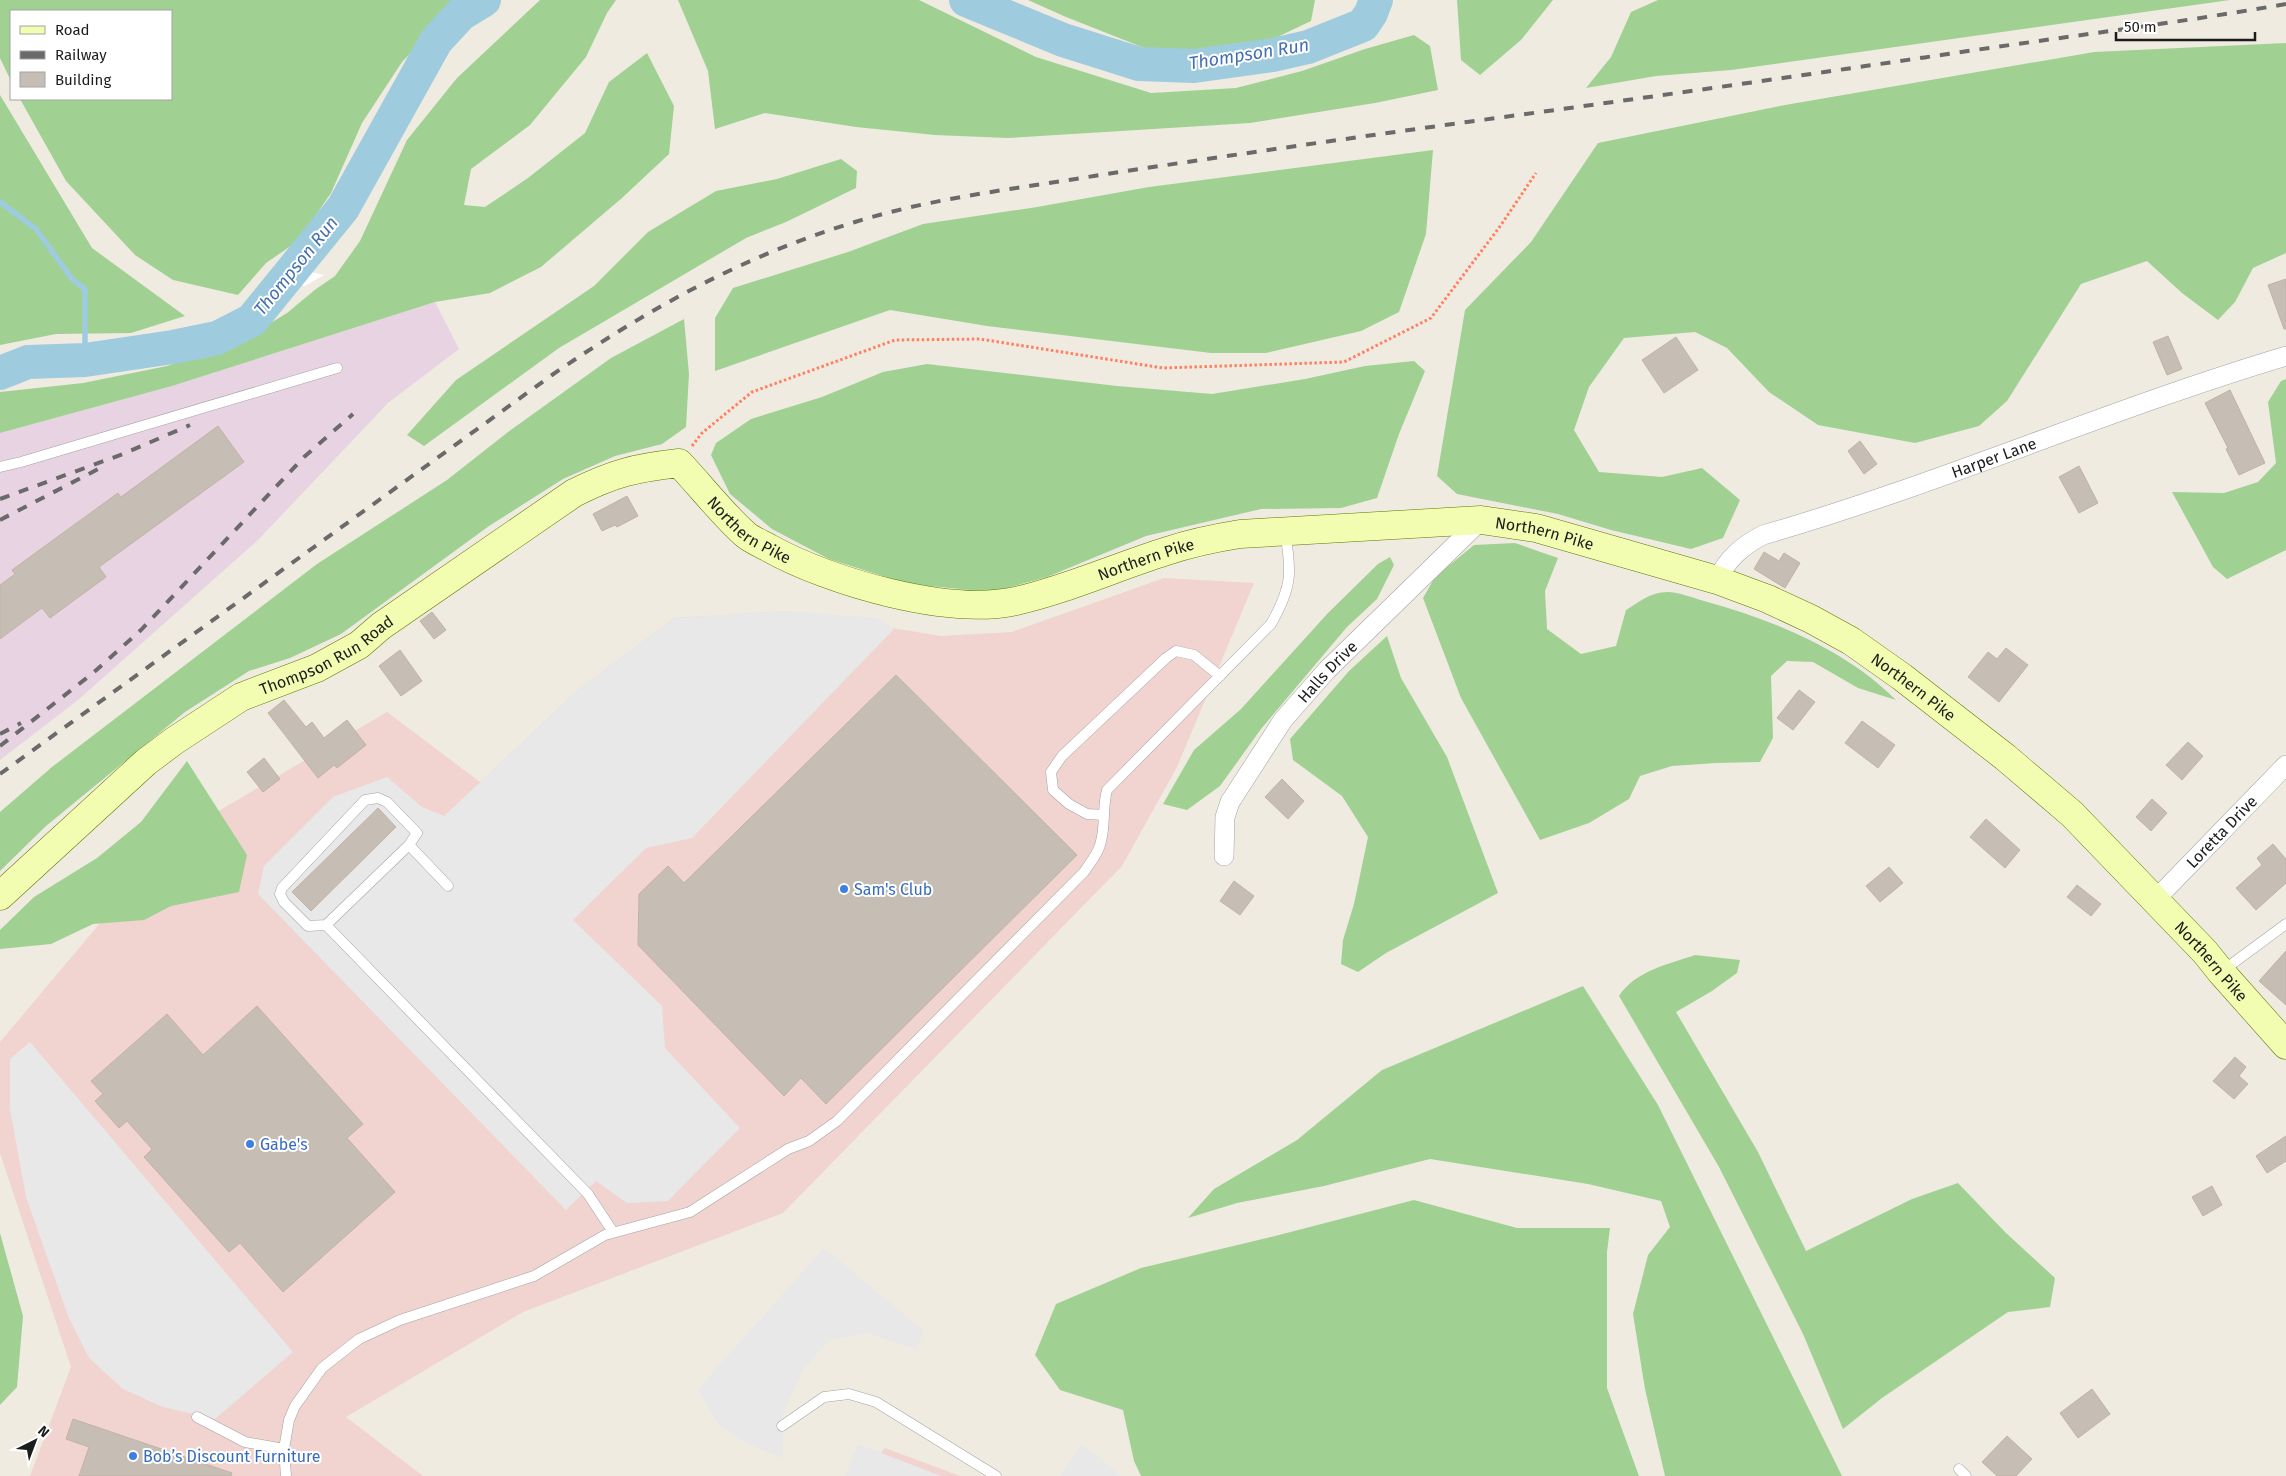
<svg xmlns="http://www.w3.org/2000/svg" width="2286" height="1476" viewBox="0 0 2286 1476" font-family="'Fira Sans',sans-serif">
<rect width="100%" height="100%" fill="#efebe1"/>
<!-- commercial -->
<path fill="#f1d3cf" d="M1164,578l90,5 -77,184 -55,99 -339,347 -260,99 -177,105 77,59h-393l41,-109 -71,-214v-111l171,-203 216,-127 93,70 99,-93 95,-71 113,-7 154,25 71,-4z
M885,1448l75,28h-97z"/>
<!-- industrial -->
<path fill="#e8d3e2" d="M435,302l24,47 -71,54 -129,136 -181,161 -78,60v-327l172,-47z"/>
<!-- forest -->
<path fill="#a0d193" d="M0,0h462l-60,62 -40,61 -31,70 -33,48 -32,22 -28,32 -65,-15 -38,-25 -69,-74 -46,-82h151v-88h-160v70l-11,-23z
M540,0h76l-9,13 -21,44 -56,68 -59,44 -7,36 21,2 43,-29 57,-45 24,-51 38,-29 27,53 -5,48 -47,44 -81,69 -51,26 -55,9 -263,84 -172,47v-41l83,-9 84,-17 72,-24 48,-29 29,-24 19,-13 25,-35 47,-101 50,-62z
M678,0h241l117,57 115,36 85,-5 66,-17 63,-22 49,-14 16,11 8,44 -63,13 -125,20 -242,15 -73,-3 -79,-8 -91,-14 -50,16 -7,-58z
M1028,0h287l-4,21 -57,27 -97,5 -91,-36z
M1457,0h96l-32,40 -41,35 -19,-15z
M1658,0h572l-499,70 -75,6 -70,12 25,-31 20,-45z
M2286,43v210l-33,15 -18,34 -17,18 -36,-27 -35,-32 -66,23 -74,117 -28,25 -64,17 -97,-18 -49,-33 -42,-44 -32,-16 -71,6 -35,49 -15,43 25,42 63,5 40,-9 38,32 -17,38 -32,11 -80,-19 -53,-16 -101,-20 -20,-18 28,-166 66,-68 67,-99 187,-38 309,-53z
M0,95l92,153 93,68 -54,17 -75,1 -56,11z
M1433,150l-7,84 -27,78 -38,19 -95,22h-55l-224,-27 -97,-16 -175,61v-53l18,-30 115,-36 75,-28 114,-17 112,-20z
M841,159l16,12 -1,17 -70,34 -40,16 -187,110 -135,98 -17,-11 49,-55 138,-94 54,-54 68,-41 61,-12z
M684,319l5,55 -3,53 -24,17 -47,12 -52,23 -74,47 -148,108 -51,24 -41,13 -64,41 -139,114 -46,45v-59l52,-45 265,-203 130,-84 61,-48 103,-74z
M1414,361l11,10 -26,63 -22,64 -36,10 -80,1 -115,27 -99,41 -55,15 -84,-8 -79,-25 -57,-30 -42,-35 -19,-39 5,-12 35,-24 71,-22 61,-25 44,-8 190,22 95,8 93,-15 60,-13z
M2286,379v171l-59,29 -14,-12 -41,-75 52,1 34,-11 18,-19 -8,-61 13,-21z
M1515,543l43,15 -13,33 2,38 34,25 35,-8 10,-36c13,-8 25,-18 41,-18 12,0 26,6 37,9 69,19 141,48 192,99l-38,-12 -45,-26 -26,-1 -16,15 2,62 -13,24 -44,1 -44,3 -32,10 -11,23 -40,24 -49,17 -79,-142 -38,-100 12,-21 39,-32z
M1390,557l4,8 -17,34 -30,28 -86,102 -41,57 -33,24 -24,-6 31,-54 47,-41 87,-96 50,-49z
M1387,636l14,42 46,79 51,136 -112,60 -28,19 -17,-8 2,-24 11,-36 14,-67 -26,-41 -49,-36 -3,-21 59,-68z
M187,761l60,94 -8,37 -68,14 -27,14 -51,4 -42,20 -51,5v-19l34,-33 63,-39 44,-36z
M1695,955l45,5 -3,13 -25,18 -36,21 82,140 48,99 106,-52 46,-16 47,49 50,46 -5,29 -42,5 -126,86 -39,31 -40,-95 -84,-167 -100,-171c16,-25 50,-32 76,-41z
M1583,986l75,119 184,371h-177l-20,-87 -12,-75 15,-59 22,-28 -9,-26 -73,-17 -158,-25 -106,27 -87,17 -49,15 26,-29 83,-49 85,-70z
M1414,1200l103,28h93l-3,24v136l32,88h-498l-7,-15 -11,-51 -63,-20 -25,-35 21,-51 85,-36 134,-32z
M0,1233l23,83 -6,71 -17,18z"/>
<!-- parking -->
<path fill="#e8e8e8" d="M787,611l89,7 18,11 -202,209 -46,10 -73,72 89,86 3,42 75,80 -72,73 -41,2 -31,-22 -30,29 -308,-316 6,-28 69,-69 54,-20 35,30 22,9 135,-127 95,-71z
M30,1042l263,310 -78,67 -52,-12 -40,-18 -34,-31 -21,-42 -42,-119 -16,-88v-50z
M824,1248l100,83 -8,18 -50,-16 -37,7 -26,30 -21,46 1,42 -36,-14 -29,-19 -20,-36z
M858,1444l83,32h-96z
M1082,1444l39,32h-61z"/>
<!-- pier -->
<path fill="#fff" d="M275,264l49,11 -19,11 -39,-5z"/>
<g fill="none" stroke-linecap="round" stroke-linejoin="round">
<!-- stream -->
<path stroke="#9fcbdf" stroke-width="5.5" d="M0,202l36,27 36,50 13,10v71"/>
<!-- river -->
<path stroke="#9fcbdf" stroke-width="34" d="M966,0l97,40 76,24 55,2 79,-11 35,-8 55,-22 8,-12 5,-13
M0,373l28,-11 57,-2 88,-13 44,-9 35,-18 91,-112 93,-167 25,-27 23,-14"/>
</g>
<!-- building -->
<path fill="#c6beb4" stroke="#c1b3a3" d="M2286,279v50h-2l-16,-44z
M2168,336l14,33 -15,6 -14,-33z
M1676,337l22,33 -34,23 -22,-33z
M2230,390l35,73 -26,12 -13,-26 2,-1 -23,-45z
M218,426l26,36 -145,105 7,10 -56,41 -8,-10 -42,31v-54l15,-11 -3,-4 106,-77 3,4z
M1860,441l17,23 -13,10 -16,-23z
M2079,466l19,37 -19,10 -20,-36z
M627,496l11,20 -21,11 -2,-2 -13,6 -9,-17z
M1764,552l15,9 5,-8 16,10 -15,25 -31,-19z
M432,612l14,18 -12,9 -14,-18z
M2006,648l22,17 -29,37 -31,-25 20,-25 9,7z
M400,650l22,31 -21,15 -22,-30z
M896,675l181,180 -251,249 -25,-26 -17,18 -146,-151 1,-51 29,-28 16,17z
M1799,690l16,12 -22,28 -16,-12z
M284,700l22,27 6,-5 12,16 23,-18 19,25 -29,23 -3,-3 -16,13 -50,-65z
M1862,721l33,24 -17,23 -33,-25z
M2188,742l15,14 -21,24 -16,-15z
M264,758l16,21 -17,13 -16,-20z
M1282,779l22,22 -16,18 -23,-22z
M2152,799l15,14 -16,18 -15,-14z
M378,808l18,19 -85,84 -19,-19z
M1986,819l34,31 -15,18 -35,-31z
M2273,844l13,15v24l-30,27 -20,-22 26,-23 -5,-7z
M1889,867l14,16 -23,19 -14,-16z
M1234,881l20,15 -14,19 -20,-14z
M2077,885l24,19 -10,12 -24,-19z
M2286,951v54l-27,-24z
M257,1006l106,118 -16,14 48,54 -112,100 -43,-49 -11,9 -85,-95 8,-8 -25,-28 -8,7 -24,-27 8,-7 -12,-13 76,-67 36,41z
M2235,1057l11,10 -7,9 9,8 -14,15 -21,-18z
M2286,1136v25l-19,12 -11,-17z
M2212,1186l10,19 -19,11 -11,-19z
M2092,1389l18,25 -32,24 -18,-25z
M73,1419l159,54 -1,3h-152l10,-29 -23,-8z
M2007,1436l25,23 -16,17h-19l-15,-14z"/>
<g fill="none" stroke-linecap="round" stroke-linejoin="round">
<!-- lane casing -->
<g stroke="#a3a3a3" stroke-width="11">
<path id="lane" d="M0,467l21,-5 316,-94
M1104,815l-17,-1 -18,-10 -16,-14 -2,-18 11,-16 104,-98 10,-7 18,4 26,21
M448,886l-39,-41 -83,80 262,269 25,38
M326,925l-18,1 -24,-24 -4,-8 2,-6 83,-88 13,-2 9,4 30,31 -8,12
M2221,972l65,-48
M197,1417l48,25 39,7
M782,1426l42,-29 25,-3 27,8 120,74
M1959,1469l7,7
M286,1476l-2,-27 5,-29 6,-14 27,-38 37,-29 41,-19 134,-44 71,-41 85,-23 98,-63 21,-8 28,-20 247,-249c6,-9 13,-17 16,-27 6,-18 2,-37 7,-55l164,-166c21,-37 21,-51 14,-92"/>
</g>
<!-- street casing -->
<g stroke="#a3a3a3" stroke-width="20">
<g id="street">
<path id="s1" d="M1717,580c11,-22 25,-34 46,-45 177,-51 346,-126 523,-179"/>
<path id="s2" d="M1224,856l1,-39 5,-15 53,-82 44,-50 154,-150"/>
<path id="s3" d="M2156,899l130,-134"/>
</g>
</g>
<!-- secondary casing -->
<g stroke="#5f7700" stroke-width="29">
<g id="secondary">
<path id="s4" d="M0,896l146,-134 28,-21 67,-44 76,-29 42,-23 22,-19 193,-133c40,-20 61,-25 105,-30 21,22 45,53 67,72 6,5 16,9 23,13 61,34 179,68 247,53 52,-12 100,-34 151,-50 24,-8 48,-13 73,-17l241,-14 55,8 181,52 51,19 43,20 40,22 51,36 103,80 67,57 133,138 16,20 65,73"/>
</g>
</g>
<!-- path -->
<path stroke="#ff8062" stroke-width="3" stroke-dasharray="2.5 2.5" stroke-linecap="butt" d="M692,446l10,-13 50,-41 143,-52 85,-1 183,29 181,-6 87,-44 70,-93 35,-52"/>
<!-- lane -->
<use href="#lane" stroke="#fff" stroke-width="10"/>
<!-- street -->
<use href="#street" stroke="#fff" stroke-width="19"/>
<!-- secondary -->
<use href="#secondary" stroke="#f2fdb1" stroke-width="28"/>
<!-- rail -->
<path stroke="#6a6a6a" stroke-width="4" stroke-dasharray="10 10" stroke-linecap="butt" d="M0,499l123,-45 67,-29
M0,520l104,-54
M0,734l21,-11
M0,746l93,-73 48,-43 163,-173 49,-43
M0,774l552,-399c96,-66 191,-119 303,-153 77,-24 159,-33 239,-46 124,-19 249,-37 373,-54 170,-23 339,-47 508,-72 104,-15 208,-28 311,-46"/>
</g>
<!-- markers -->
<g fill="#3f7fe0" stroke="#fff" stroke-width="2">
<circle cx="844" cy="889" r="5"/>
<circle cx="250" cy="1144" r="5"/>
<circle cx="133" cy="1456" r="5"/>
</g>
<g text-anchor="middle" stroke-width="4" stroke-linejoin="round" paint-order="stroke">
<!-- street labels -->
<g font-size="16" fill="#1c1c1c" stroke="#fff">
<text dy="6" stroke="none"><textPath href="#s1" startOffset="309">Harper Lane</textPath></text>
<text dy="6" stroke="none"><textPath href="#s4" startOffset="914">Northern Pike</textPath></text>
<text dy="6" stroke="none"><textPath href="#s4" startOffset="1738">Northern Pike</textPath></text>
<text dy="6" stroke="none"><textPath href="#s4" startOffset="1334">Northern Pike</textPath></text>
<text dy="6" stroke="none"><textPath href="#s4" startOffset="409">Thompson Run Road</textPath></text>
<text dy="6" stroke="none"><textPath href="#s2" startOffset="218">Halls Drive</textPath></text>
<text dy="6" stroke="none"><textPath href="#s4" startOffset="2142">Northern Pike</textPath></text>
<text dy="6" stroke="none"><textPath href="#s3" startOffset="94">Loretta Drive</textPath></text>
<text dy="6" stroke="none"><textPath href="#s4" startOffset="2548">Northern Pike</textPath></text>
</g>
<!-- shop labels -->
<g font-size="16" fill="#366cbe" stroke="#fff" text-anchor="start">
<text x="854" y="895">Sam's Club</text>
<text x="260" y="1150">Gabe's</text>
<text x="143" y="1462">Bob’s Discount Furniture</text>
</g>
<!-- water labels -->
<g font-size="18" font-style="italic" fill="#4470b1" stroke="#fff">
<text transform="translate(1249 54) rotate(-9)" y="6">Thompson Run</text>
<text transform="translate(296 266) rotate(-51)" y="6">Thompson Run</text>
</g>
</g>
<!-- legend -->
<rect x="10" y="10" width="162" height="90" fill="#ffffff" stroke="#a4a4a4"/>
<rect x="20" y="26" width="25" height="8" fill="#f2fdb1" stroke="#a4a4a4"/>
<text x="55" y="35" font-size="15" fill="#1c1c1c">Road</text>
<rect x="20" y="51" width="25" height="8" fill="#6a6a6a" stroke="#a4a4a4"/>
<text x="55" y="60" font-size="15" fill="#1c1c1c">Railway</text>
<rect x="20" y="72" width="25" height="15" fill="#c6beb4" stroke="#a4a4a4"/>
<text x="55" y="85" font-size="15" fill="#1c1c1c">Building</text>
<!-- north arrow -->
<g transform="translate(35 1441) rotate(42)" stroke="#ffffff" stroke-width="4" paint-order="stroke">
<path d="M0-4L9 19L0 12L-9 19Z" fill="#1c1c1c"/>
<text y="-8" font-size="14" font-weight="bold" text-anchor="middle" fill="#1c1c1c">N</text>
</g>
<!-- scale -->
<path d="M2116 32v8h139v-8" fill="none" stroke="#1c1c1c" stroke-width="2.5"/>
<text x="2124" y="32" font-size="15" fill="#1c1c1c" stroke="#ffffff" stroke-width="4" paint-order="stroke">50 m</text>
</svg>
